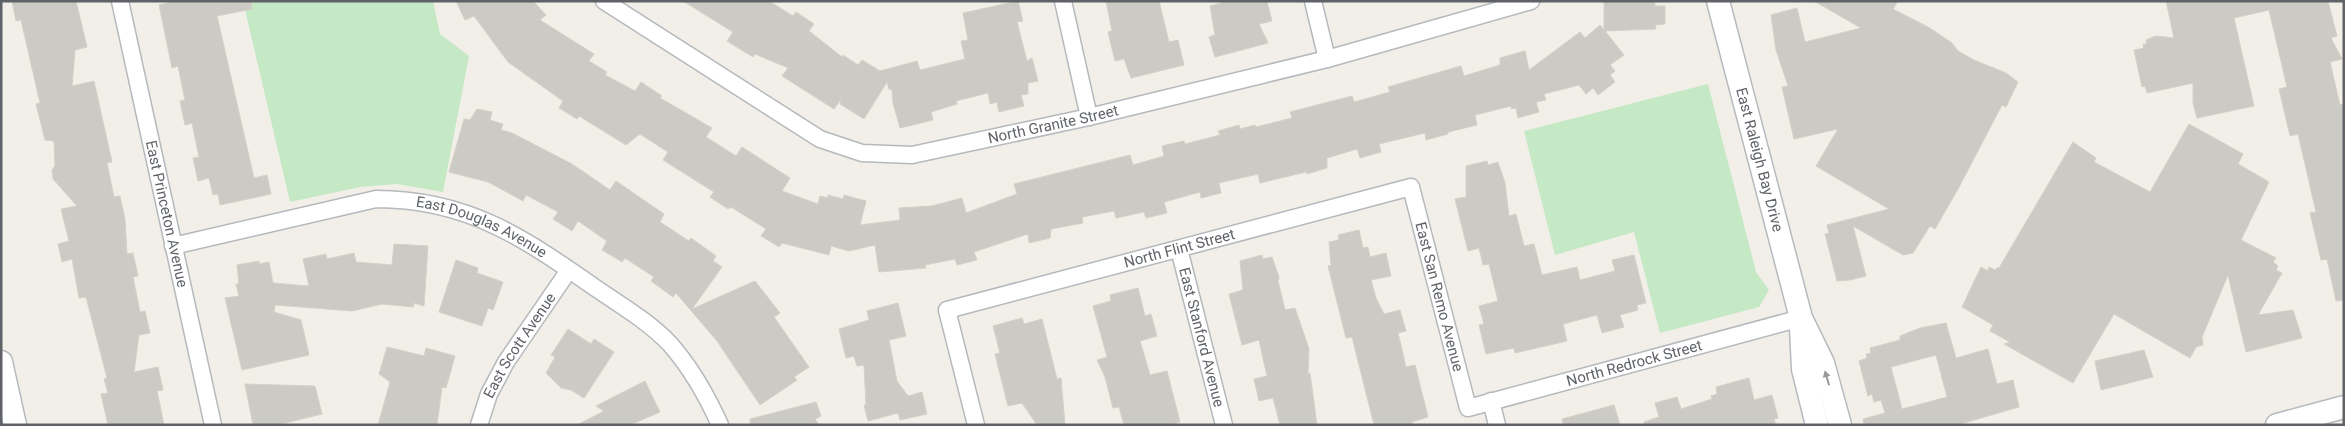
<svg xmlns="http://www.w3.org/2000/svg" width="2345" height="426" viewBox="0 0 2345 426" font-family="Roboto,sans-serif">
<rect width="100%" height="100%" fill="#f1efe8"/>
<!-- green -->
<path fill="#c5e8c5" d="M243,1h190l7,33 29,22 -26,136 -46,-8 -37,3 -70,15z
M1708,84l48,188 13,18 -10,17 -99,26 -26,-101 -79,23 -31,-124z"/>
<!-- building -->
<path fill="#cccac5" stroke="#d6d1c6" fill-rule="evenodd" d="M12,1h64l11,46 -12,3 -3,36 22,-5 18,81 -5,1 7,34 6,-1 5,23 2,35 6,-1 5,23 -5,1 7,35 5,-1 5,22 -11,2 -5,37 24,-5 5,23 -6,1 7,34h-56l-7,-31 7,-1 -4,-14 3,-1 -21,-81 -7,1 -7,-39 -10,3 -4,-18 11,-3 -8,-32 16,-3 -24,-27 -1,-9 3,-4 -1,-25 -9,-1 -9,-36 4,-1 -19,-83 -5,1z
M177,1h74l1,8 -35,7 37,162 13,-3 4,19 -51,11 -2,-11 -5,1 -4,-17 -11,3 -5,-23 6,-1 -7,-34 -7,2 -5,-24 5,-1 -7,-34 -6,2 -13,-63z
M456,1h77l13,14 -6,5 54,34 -5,7 18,11 -2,3 30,16 6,-9 21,14 -2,2 52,30 -6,9 30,19 6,-9 48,31 -8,13 36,13 2,-8 8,2v-3l15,4 1,-4 22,6 -6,24 40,-5 -1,-12 33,-2 30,-8 4,15 51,-19 -3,-10 116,-29 3,10 31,-9 -2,-10 22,-5 1,3 35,-9 -2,-4 21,-6 1,4 15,-4 1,2 36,-9 -2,-6 62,-16 2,6 36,-10 -2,-5 73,-21 3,10 36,-11v-7l25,-7 4,19 51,-38 5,6 15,-13 4,5v-29h51v5h10v18l-10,1 1,4 -51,2 19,24 -14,10 5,6 -5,4 5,7 -17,13 -5,-7 -7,6 -7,-9 -35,9 2,6 -10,2 3,10 -21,6 -2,-10 -5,1v-3l-36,9 2,10 -29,7v2l-22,6 -1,-7 -46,11 2,8 -21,6 -3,-9 -30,9v10l-20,6 -1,-2 -46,11 -2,-9 -39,9 2,10 -20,5 -1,-6 -36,10 3,11 -21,5 -2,-6 -28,6 -2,-7 -32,6 1,6 -32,6 -1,9 -21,5 -1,-9 -54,18 3,8 -20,5 -2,-6 -30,6 1,3 -47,4 -4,-27 -26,6 -18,-5 -2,9 -47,-12 -3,4 -18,-11 5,-7 -35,-22 -3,2 -18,-12 4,-5 -51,-32 5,-8 -28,-18 -14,11 -47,-29 -2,3 -18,-11 4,-7 -55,-39 -34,-46 -9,4z
M683,1h86l24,15 3,-4 18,12 -5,7 33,26 1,-2 15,10 4,-5 18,11 37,-10 3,9 45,-11 -4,-18 7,-1 -5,-27 55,-12 5,20 -6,1 10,39 5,-3 6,23 -10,2v11l-7,1 3,11 -25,6 -2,-10 -7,2 -2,-11 -32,8 1,3 -26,8 2,8 -33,8 -7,-25 -1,-13 -3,-1 -2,-7 -23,37 -24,-15 1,-5 -7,10 -52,-33 6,-8 -33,-14 -2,3 -26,-16 6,-9z
M1106,1h53l10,41 9,-2 6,25 -53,13 -7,-19 -9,2 -7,-29 4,-1z
M1228,1h39l5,20 -13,3 9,19 -53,14 -6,-20 6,-2 -5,-29z
M1814,1h84l-5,8 37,19 22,15 6,8 16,9 32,13 12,9 -12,25 -4,-2 -44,84 -23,40 -5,-3 -17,27 -10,2 -50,-29 13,50 -16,4 -13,1 -12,-47 4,-1 -2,-8 62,-16 -73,-43 22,-37 -44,10 -12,-52 6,-1 -12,-36 -5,-35 26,-7 8,34 56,-14z
M2166,1h162l9,35 -6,2 11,21 -12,3 10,43 4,-1v196l-8,1 -9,-42 -6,1 -11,-47 6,-1 -18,-78 -8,2 -11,-47 8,-2 -18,-77 -35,8 20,88 -57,12 -4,-15v-20l-46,10 -2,-7 -3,1 -8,-37 10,-2 -1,-4h4l-1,-4 10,-4 18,2z
M477,109l15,3 -2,8 13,4 -2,6 11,3 60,31 38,26 6,-9 48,33 -4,8 29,19 2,-3 25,18 -3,5 9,6 -30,42 63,-28 25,32 -6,4 35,50 -15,10 3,3 -37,25 -43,-64 -41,-48 -3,4 -22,-16 3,-4 -29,-19 -3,4 -20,-12 5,-9 -29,-20 -6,10 -19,-12 5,-7 -32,-17 -3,6 -35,-19 -39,-10 15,-53 6,1z
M2189,124l54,30 -5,10 31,18 -28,58 35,18 -3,4 5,4 -2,4 6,3 -24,42 35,-5 9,28 -56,14 -18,-77 -26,62 1,8 -7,2 -6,11 -76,-44 -41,69 -69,-39 6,-2 -20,-11 3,-6 -31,-18 19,-40 7,4 1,-4 6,3 3,-3 1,1 74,-126 23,16 -2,4 56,30z
M1487,161l1,4 10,-3 7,21 4,33 7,-2 8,32 10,-2 8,31 35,-8 3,13 35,-9 -3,-11 22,-5 12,48 -9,2 1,5 -18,5 4,12 -22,6 -5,-18 -34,9 4,17 -52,12 -1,-5 -28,6 -7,-29 5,-1 -5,-18 19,-5 -9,-37 -6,1 -4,-17 -11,3 -13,-52 11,-2v-31z
M1359,230l4,18 5,-1 2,10 16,-4 5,23 -20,4 5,18 8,16 16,-4 6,21 -8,2 8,34 9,-2 13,52 -16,5 1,3h-39l-22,-88 -6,1 -18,-72 3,-1 -2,-23 10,-2 -1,-5z
M394,244l34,2 -4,60 -10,-3 -1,4 -31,-3 -30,7 -77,-6 -1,7 27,8 8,35 -67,15 -17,-72 14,-2 -3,-12h3l-2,-19 22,-4v3l10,-2 4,21 36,3 -6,-27 23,-5 1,5 27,-6 2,9 36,3z
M1262,255l1,4 9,-2 7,20 -1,4 7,29 10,-2 14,41 -1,25 2,-1 7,52h-37l-7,-27 -14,3 -5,-22 13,-3 -8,-36 -17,5 -13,-51 14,-4 -3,-29z
M456,260l22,8 -1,5 26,9 -10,28 -5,-2 -6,18 -43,-14z
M1138,288l7,28 6,-2 6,22 -17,5 10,34 17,-4 13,51 -11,3h-45l-5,-18 -6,1 -8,-31 -8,-17 10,-3 -14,-51 18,-5 -1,-6z
M898,303l8,33 -17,4 8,41 11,15 14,-4 5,22 -27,6 -2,-7 -30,8 -4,-16h2l-2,-40 -7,1 -3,-10 -8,2 -7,-29 30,-9 -2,-9z
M1022,318l2,6 18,-5 15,60 4,-1 4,47h-28l-15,-22 -14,3 -13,-52 5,-1 -7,-27z
M1946,323l10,35 32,-9 9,35 16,-4 6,27 -62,18h-93l-1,-6 22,-6 -4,-13 -7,2 -2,-8 -4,2 -9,-35 8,-3 -1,-4 5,-1 -1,-5 30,-8v-4l20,-8zM1936,355l11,42 -45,12 -11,-42z
M568,329l23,15 3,-5 20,13 -30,46 -13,-8 -10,-2 -15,-15 9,-16 -4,-2z
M387,347l37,9 2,-8 29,8 -9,32 -4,-1 -5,38h-59l12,-43 -11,-8z
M2144,350l9,27 -52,13 -6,-29z
M1749,378l5,22 18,-5 6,23 -4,1 2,6h-132v-3l15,-5 -4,-14 22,-6 4,12 31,-10 -1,-3 6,-2 -1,-7z
M645,381l15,31 -30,13h-53l27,-14 -8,-5z
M245,384l70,2 7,28 -45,11h-24z
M816,402l5,14 -6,3 4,6h-69v-6z
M1614,405l6,20h-57l-1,-6z"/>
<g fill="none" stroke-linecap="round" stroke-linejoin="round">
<!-- street casing -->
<g stroke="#b5b8bc" stroke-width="19">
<g id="street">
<path id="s1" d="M120,1l93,424"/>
<path id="s2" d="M604,1l216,138 42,14 50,2 177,-38 238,-58 204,-58"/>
<path d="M1063,1l26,116"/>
<path d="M1313,1l14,58"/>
<path id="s3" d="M173,246l203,-47c92,0 148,39 221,90 25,17 52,33 73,55 21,24 37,52 50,81"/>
<path id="s4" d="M1179,249l45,176"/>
<path d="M1491,401l6,24"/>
<path id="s5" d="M479,425l10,-31 17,-32 63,-92"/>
<path id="s6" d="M976,425l-29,-115 464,-123 57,221 333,-90"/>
</g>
</g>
<!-- secondary casing -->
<g stroke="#b6babf" stroke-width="25">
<g id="secondary">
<path id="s7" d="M1718,1l83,317 22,45 17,62"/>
<path d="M1801,327l2,42 14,56"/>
<path d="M1,362l14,63"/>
<path d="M2277,425l67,-18"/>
</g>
</g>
<!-- street -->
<use href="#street" stroke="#fff" stroke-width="16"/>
<!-- secondary -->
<use href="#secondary" stroke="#fff" stroke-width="22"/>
</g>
<!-- one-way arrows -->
<defs><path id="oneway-solid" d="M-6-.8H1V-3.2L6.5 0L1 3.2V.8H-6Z" transform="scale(1.25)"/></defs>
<use fill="#979a9d" href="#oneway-solid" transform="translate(1827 378) rotate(-106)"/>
<g text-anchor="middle" stroke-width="4" stroke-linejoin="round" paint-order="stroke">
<!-- street labels -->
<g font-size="15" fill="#5f6368" stroke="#fff">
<text dy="5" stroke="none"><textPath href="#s2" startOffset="495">North Granite Street</textPath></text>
<text dy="5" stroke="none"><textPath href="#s7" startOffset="164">East Raleigh Bay Drive</textPath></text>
<text dy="5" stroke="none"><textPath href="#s1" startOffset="218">East Princeton Avenue</textPath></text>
<text dy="5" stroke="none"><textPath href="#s3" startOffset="319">East Douglas Avenue</textPath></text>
<text dy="5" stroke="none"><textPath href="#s6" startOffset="359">North Flint Street</textPath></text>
<text dy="5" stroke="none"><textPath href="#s6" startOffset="712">East San Remo Avenue</textPath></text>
<text dy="5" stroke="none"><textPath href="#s4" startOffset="91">East Stanford Avenue</textPath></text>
<text dy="5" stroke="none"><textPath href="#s5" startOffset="90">East Scott Avenue</textPath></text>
<text dy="5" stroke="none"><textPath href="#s6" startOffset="999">North Redrock Street</textPath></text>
</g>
</g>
<!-- border -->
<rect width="2345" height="426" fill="none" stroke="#5f6368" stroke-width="5"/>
</svg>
